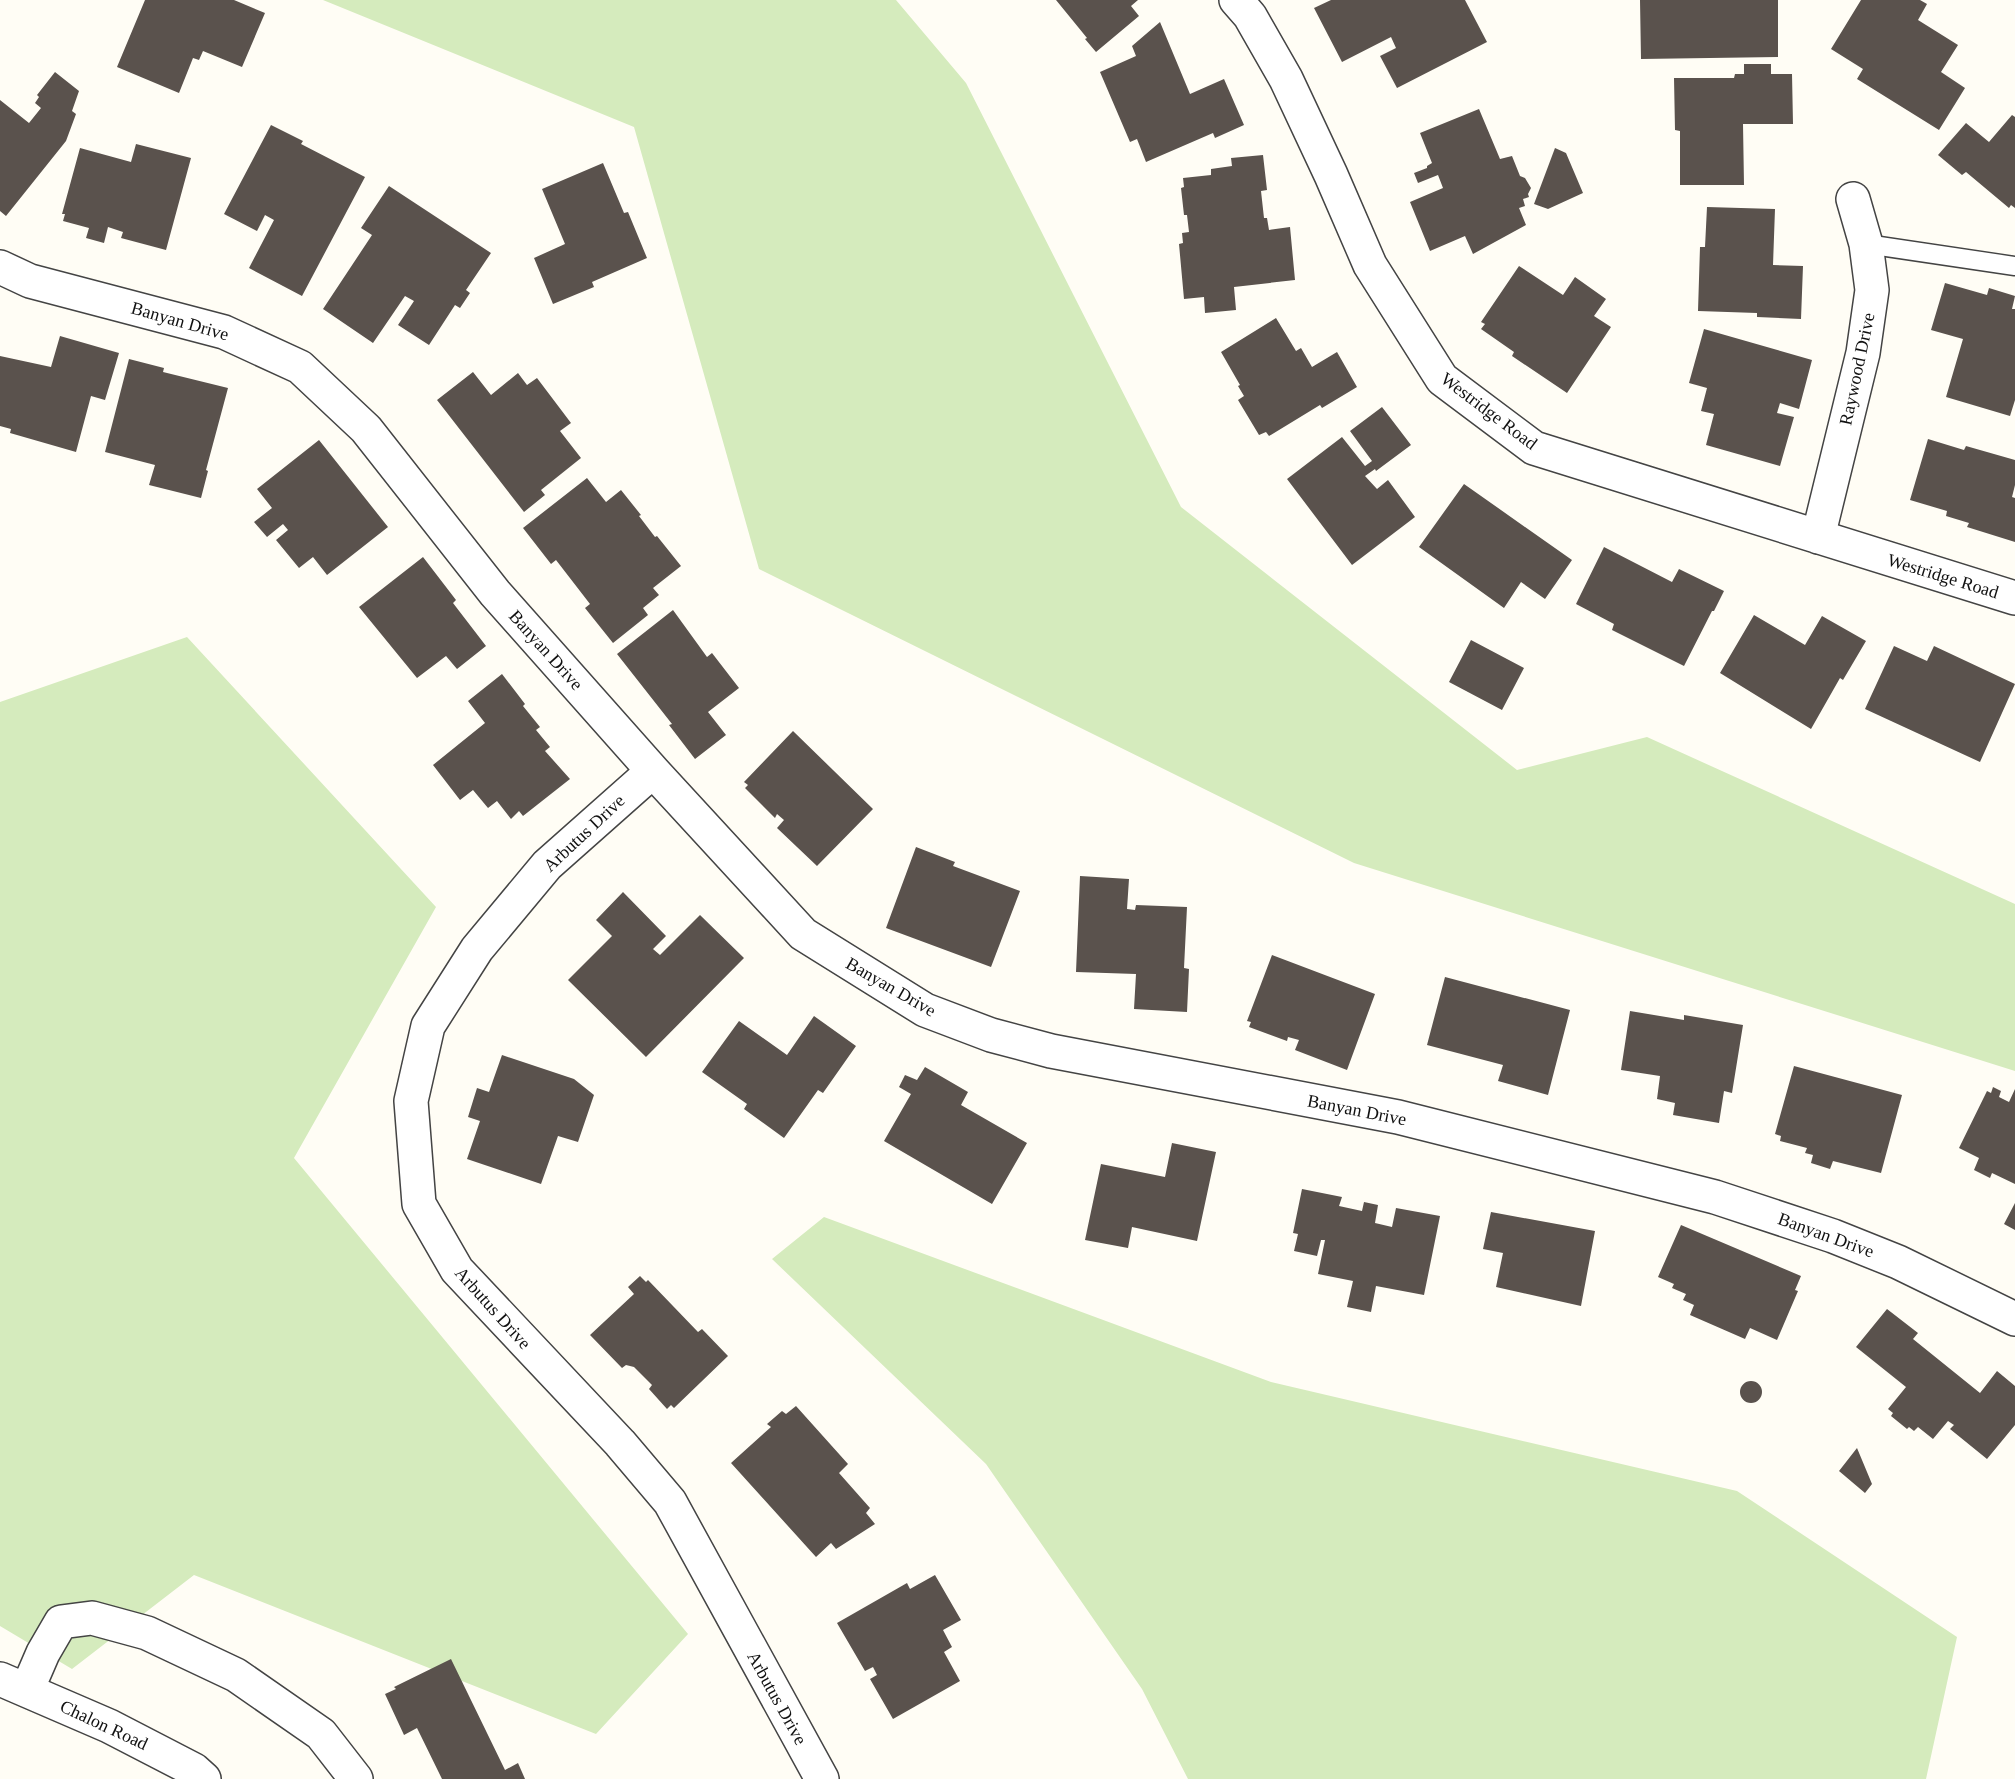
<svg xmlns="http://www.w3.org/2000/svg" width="2015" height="1779" viewBox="0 0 2015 1779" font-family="'Times New Roman',serif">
<rect width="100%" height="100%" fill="#fffdf5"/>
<!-- green -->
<path fill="#d5ebbd" d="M323,0h573l70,83 215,424 336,263 130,-33 368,167v167l-661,-208 -595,-294 -125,-442z
M187,637l249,270 -142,251 394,476 -92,100 -402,-159 -122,94 -72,-43v-924z
M824,1217l447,165 466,109 220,146 -31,142h-738l-46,-90 -156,-225 -214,-205z"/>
<!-- building -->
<path fill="#5a524d" d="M145,0h89l31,13 -23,54 -39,-16 -4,9 -6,-2 -14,35 -62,-26z
M1056,0h82l-7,6 8,10 -43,36 -11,-13 2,-1z
M1331,0h134l22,42 -90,46 -17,-32 16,-8 -5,-11 -49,25 -28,-54z
M1640,0h138v57l-137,2z
M1861,0h59l7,4 -9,16 40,25 -17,27 24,16 -26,42 -82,-51 6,-10 -32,-20z
M1160,22l30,72 34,-15 20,46 -29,13 -2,-5 -67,29 -9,-23 -7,3 -30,-70 36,-16 -4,-10z
M1744,64h27v10h21l1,50h-50l1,61h-64v-54l-5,-1 -1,-52h60l1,-4h9z
M55,72l24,19 -7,20 4,3 -10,27 -60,75 -6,-5v-111l29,23 12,-15 -6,-5 4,-6 -2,-2z
M1479,109l21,50 12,-3 8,20 5,2 6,10 -3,6 1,3 -6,2 2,7 -6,2 7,17 -53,29 -8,-18 -35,15 -20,-49 33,-14 -5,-13 -20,8 -4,-10 13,-5v-2l5,-3 -12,-30z
M2012,115l3,2v91l-4,-3 -2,3 -43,-36 -4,3 -24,-20 28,-32 23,19z
M271,125l32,16 -2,3 64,33 -63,119 -53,-28 25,-48 -9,-5 -8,16 -33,-17z
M136,144l55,14 -25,92 -45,-12 2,-6 -15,-5 -4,16 -18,-5 3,-10 -26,-7 2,-7h-3l18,-66 51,14z
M1555,148l11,5 17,40 -35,16 -14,-5z
M1263,155l4,35 -6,1 3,27h3l2,12 21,-3 5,53 -61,7 2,23 -31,3 -1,-16 -20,2 -5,-55 4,-1 -1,-10 7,-1 -2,-17h-3l-3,-27 3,-1 -1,-9 28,-3v-6l21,-3 -1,-8z
M603,163l21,50 4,-1 19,46 -55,24 2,5 -41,17 -19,-46 31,-14 -23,-55z
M389,186l102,67 -25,37 4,3 -10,15 -5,-3 -26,40 -31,-20 16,-24 -9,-5 -32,47 -50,-34 49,-74 -11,-7z
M1707,207l68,2 -2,56 30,1 -2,53 -44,-2v-4l-59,-2 2,-64h5z
M1519,266l44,29 12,-18 31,22 -12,17 17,11 -44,66 -55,-37 2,-4 -33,-23 4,-5 -4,-2z
M1945,283l42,12 2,-7 26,8 -3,13h3v91l-5,16 -64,-19 17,-58 -32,-9z
M1276,318l20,33 5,-3 11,19 25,-15 20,35 -35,21 -2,-3 -51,31 -3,-4 -7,3 -21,-35 6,-4 -6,-10 2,-1 -19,-33z
M1704,329l108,31 -13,49 -19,-6 -3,10 17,4 -14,49 -74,-21 8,-31 -13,-3 6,-23 -18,-5z
M60,336l59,17 -14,47 -14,-4 -15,56 -66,-19 1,-4 -11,-3v-70l51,11z
M129,359l35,9 -1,4 65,16 -22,82 2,1 -7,27 -52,-13 6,-20 -50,-13z
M473,372l18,23 27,-22 9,12 10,-7 34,45 -11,8 21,27 -40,32 4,5 -21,17 -87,-112z
M1382,407l29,38 -35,26 -1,-2 -10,7 12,13 11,-9 27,37 -63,48 -65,-86 55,-42 23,29 7,-5 -22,-30z
M1928,439l36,11 2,-4 49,14v25l-3,12 3,1v44l-48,-15 2,-4 -23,-7 1,-5 -37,-11z
M319,440l69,87 -61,48 -14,-18 -14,11 -23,-28 12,-10 -5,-6 -16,13 -13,-15 18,-14 -15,-19z
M587,478l19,24 15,-12 20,25 -2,1 16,21 2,-1 24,30 -28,22 6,7 -16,13 5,7 -35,28 -28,-35 5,-4 -34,-44 -5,4 -28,-36z
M1464,484l108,76 -27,39 -24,-17 -17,26 -85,-61z
M1604,547l68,35 7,-13 45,22 -10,20h-2l-28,55 -72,-36 2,-6 -38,-20z
M423,557l33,43 -3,3 33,43 -29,23 -11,-13 -29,22 -58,-71z
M673,610l34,47 5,-4 27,35 -31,24 18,23 -31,24 -26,-34 3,-1 -55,-70z
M1754,615l51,30 17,-29 44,25 -23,39 -3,-2 -29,51 -91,-56z
M1471,640l53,28 -22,42 -53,-28z
M1894,646l33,15 7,-15 81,38 -35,78 -115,-53z
M502,674l23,30 -2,2 17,21 -4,3 14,17 -5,4 25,28 -47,37 -4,-5 -8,8 -14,-18 -9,7 -15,-18 -13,10 -27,-35 52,-42 -17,-22z
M793,731l80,78 -56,57 -40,-38 7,-8 -7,-6 -2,4 -30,-30 3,-3 -4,-3z
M916,847l39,15 -2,4 67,25 -29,76 -105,-39z
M1080,876l49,3 -2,30 8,1 1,-5 51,2 -3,61 5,1 -2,43 -53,-3 2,-35 -60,-2z
M623,892l43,44 -13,13 7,6 40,-40 44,43 -98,99 -78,-77 44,-44 -16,-16z
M1272,955l103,39 -28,76 -52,-20 4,-10 -11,-3 -1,4 -38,-14 2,-5 -4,-1z
M1445,977l125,33 -22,85 -50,-14 5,-16 -76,-20z
M1630,1011l54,9v-5l59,10 -11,68 -8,-2 -5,32 -46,-8 2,-12 -18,-4 3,-23 -39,-6z
M814,1016l42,30 -33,47 -5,-3 -34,48 -40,-29 3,-5 -45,-32 37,-51 48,34z
M502,1055l72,24 20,16 -16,47 -20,-6 -17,48 -74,-25 13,-38 -12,-4 9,-29 12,4z
M1794,1066l108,29 -21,78 -48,-12 -3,8 -19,-6 2,-8 -8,-2 2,-5 -27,-7 1,-5 -6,-2z
M925,1067l43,25 -7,13 66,38 -35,61 -108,-63 27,-47 -12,-7 6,-12 12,5z
M1993,1087l8,4 -2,6 10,5 6,-13v95l-23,-11 -2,5 -16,-8 5,-12 -20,-10 28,-57 4,2z
M1172,1143l44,9 -19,89 -65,-14 -4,21 -43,-8 16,-76 64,13z
M1302,1189l40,8 -3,9 23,5 2,-9 14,3 -3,18 17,4 4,-19 44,8 -16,79 -48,-9 -5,26 -24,-5 6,-26 -35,-7 7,-34h-4l-4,16 -23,-5 4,-17 -5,-1z
M2015,1203v27l-11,-6z
M1491,1212l104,19 -14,75 -85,-19 7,-34 -20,-4z
M1681,1225l120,51 -6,14 3,1 -21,49 -27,-12 -5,11 -55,-24 4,-10 -11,-5 3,-6 -14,-6 2,-4 -16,-7z
M640,1276l6,6 2,-2 50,52 4,-3 26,27 -54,52 -3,-3 -4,4 -18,-20 3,-4 -18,-18 -8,-2 -4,3 -32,-33 44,-41 -6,-7z
M1887,1309l31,24 -5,6 67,54 17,-22 18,15v39l-28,34 -37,-30 4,-4 -6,-4 -15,18 -15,-12 -4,4 -5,-4 -2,2 -16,-13 2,-3 -5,-4 18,-22 -50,-40z
M1740 1392a11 11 0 1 1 22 0a11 11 0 1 1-22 0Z
M796,1406l52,58 -9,9 31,35 -4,5 9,11 -39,25 -5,-6 -15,14 -85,-94 40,-36 -4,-3 15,-13 4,3z
M1857,1448l15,36 -7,9 -26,-22z
M935,1575l26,45 -18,10 9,17 -8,5 16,29 -67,38 -23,-40 7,-4 -4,-8 -8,4 -28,-48 70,-40 3,6z
M451,1659l54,111 13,-7 7,16h-83l-25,-51 -13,7 -19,-41 11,-5 -2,-2z"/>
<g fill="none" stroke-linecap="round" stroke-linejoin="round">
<!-- lane casing -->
<g stroke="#444" stroke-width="21">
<path id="lane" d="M1866,244l149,22"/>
</g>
<!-- street casing -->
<g stroke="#444" stroke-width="36">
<path id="street" d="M1236,0l14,16 36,63 45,96 39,90 72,114 92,69 481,150
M0,267l30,14 194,51 76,35 66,62 129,164 158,178 150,163 122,76 66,25 60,16 347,66 317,80 118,39 65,26 117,57
M1818,537l45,-184 9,-63 -6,-46 -13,-45
M653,771l-106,94 -70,84 -49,77 -17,75 8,103 38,66 163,173 50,59 152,277
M0,1679l109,47 85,44 10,9
M27,1690l16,-37 18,-31 31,-4 55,15 89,42 85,59 35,45"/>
</g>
<!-- lane -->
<use href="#lane" stroke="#fff" stroke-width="18"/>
<!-- street -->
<use href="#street" stroke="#fff" stroke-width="33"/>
</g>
<g text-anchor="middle" stroke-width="6" stroke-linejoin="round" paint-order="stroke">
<!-- street labels -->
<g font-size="18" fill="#111" stroke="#fff">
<text transform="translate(180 321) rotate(16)" y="6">Banyan Drive</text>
<text transform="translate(1857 369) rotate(-78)" y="6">Raywood Drive</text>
<text transform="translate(1489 411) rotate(37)" y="6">Westridge Road</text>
<text transform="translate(1943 576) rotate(17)" y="6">Westridge Road</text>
<text transform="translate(546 650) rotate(48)" y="6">Banyan Drive</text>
<text transform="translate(584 833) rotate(-43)" y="6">Arbutus Drive</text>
<text transform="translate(891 987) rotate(30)" y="6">Banyan Drive</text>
<text transform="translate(1357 1110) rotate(11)" y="6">Banyan Drive</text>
<text transform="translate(1826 1235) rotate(20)" y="6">Banyan Drive</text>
<text transform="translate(493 1308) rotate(48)" y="6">Arbutus Drive</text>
<text transform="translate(777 1698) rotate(61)" y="6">Arbutus Drive</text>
<text transform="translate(104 1725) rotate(25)" y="6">Chalon Road</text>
</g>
</g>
</svg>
